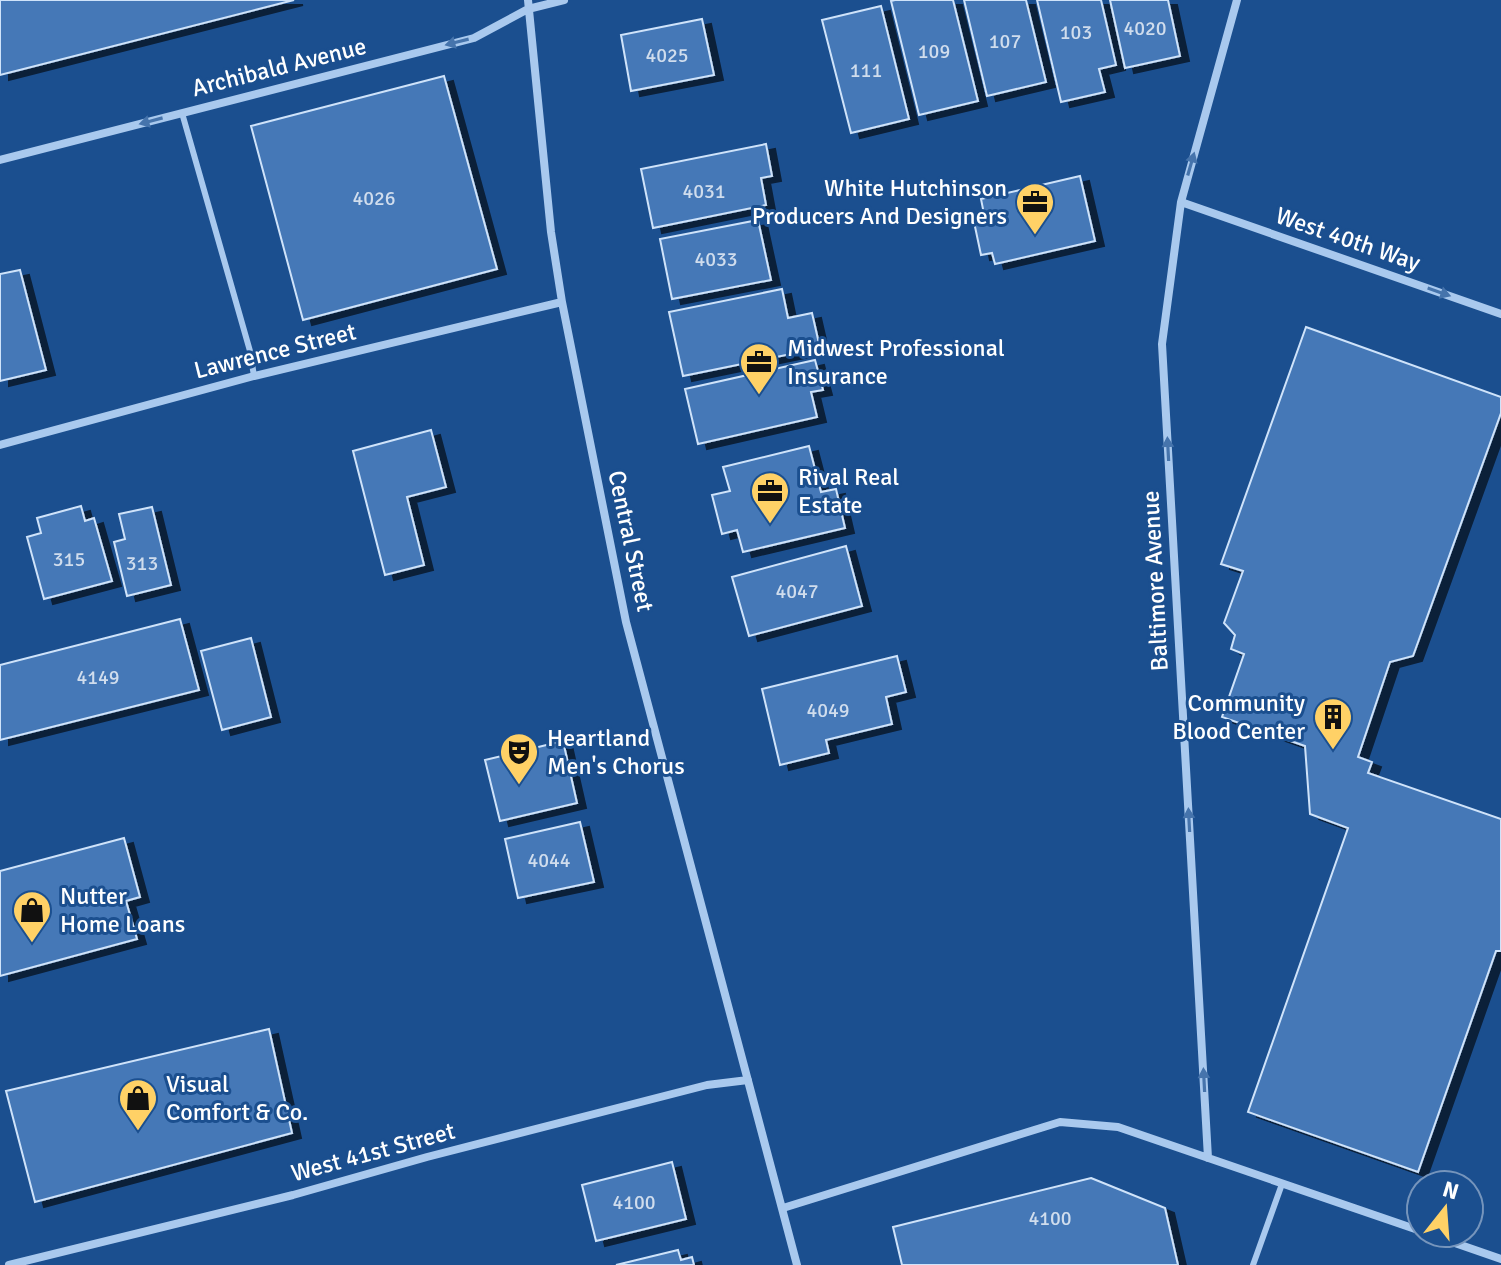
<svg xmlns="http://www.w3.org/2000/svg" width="1501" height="1265" viewBox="0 0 1501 1265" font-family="Signika,sans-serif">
<defs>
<filter id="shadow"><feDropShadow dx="9" dy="5" stdDeviation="0" flood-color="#0009"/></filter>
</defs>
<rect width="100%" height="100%" fill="#1b4f8f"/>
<!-- building -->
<path fill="#4478b7" stroke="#cfe3fa" stroke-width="2" filter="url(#shadow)" d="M0,0h294l-294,75z
M895,0h58l25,101 -59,14 -28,-114z
M964,0h62l20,82 -59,14z
M1037,0h64l15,65 -17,4 6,23 -44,10z
M1110,0h58l12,56 -55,12z
M881,6l28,113 -58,14 -29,-113z
M702,19l12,56 -83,16 -10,-56z
M444,76l53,193 -194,51 -52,-194z
M766,144l6,32 -11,2 5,27 -113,23 -12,-59z
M1080,176l15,65 -100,23 -3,-11 -11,2 -7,-33 11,-3 -4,-20z
M758,220l13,60 -99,19 -12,-60z
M20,270l26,100 -46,11v-107z
M782,289l6,29 24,-5 8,35 -137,28 -14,-64z
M1306,327l195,70v16l-88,243 -23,6 -32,95 14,5 -4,11 133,46v132h-5l-78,221 -170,-60 100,-284 -38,-14 -5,-68 -83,-29 22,-63 -13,-5 4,-14 -11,-12 19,-52 -22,-7z
M815,360l8,30 -12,2 6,25 -119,27 -13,-55z
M431,430l15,57 -39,10 17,68 -39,10 -32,-124z
M809,446l12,46 15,-3 9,39 -102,24 -6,-22 -15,4 -10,-39 18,-4 -7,-24z
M81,506l4,15 9,-3 18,63 -68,18 -17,-62 14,-4 -4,-15z
M152,507l19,78 -44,11 -13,-54 11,-3 -6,-25z
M846,546l16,60 -113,30 -17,-59z
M180,619l19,71 -199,50v-75z
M251,638l20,79 -49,13 -21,-79z
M897,656l9,36 -20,5 6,27 -66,16 3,13 -49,12 -18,-76z
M563,741l14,62 -77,18 -15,-61z
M580,822l14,60 -76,16 -13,-59z
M124,838l16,59 -14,4 11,38 -137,37v-105z
M269,1029l23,104 -257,69 -29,-111z
M672,1162l14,57 -90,22 -14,-56z
M1091,1178l74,30 13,57h-276l-9,-38z
M678,1250l3,10 11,-3 2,8h-78z"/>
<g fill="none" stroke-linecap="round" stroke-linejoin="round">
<!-- service -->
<path stroke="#a9c9ee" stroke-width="6" d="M182,113l68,238 4,25
M1253,1265l29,-81"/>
<!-- minor -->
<path stroke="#a9c9ee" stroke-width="8" d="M528,0l23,232 11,70 64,320 171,643
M0,160l474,-122 54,-29 36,-9
M1181,202l320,112
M0,445l254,-69 308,-74
M1208,1158l-46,-814 19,-142 56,-202
M783,1208l277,-86 58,5 303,104
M1426,1233l75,26
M9,1265l284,-70 134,-38 280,-72 41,-5"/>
</g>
<!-- one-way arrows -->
<defs><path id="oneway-solid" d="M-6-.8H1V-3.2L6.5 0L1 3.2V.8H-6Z" transform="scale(2)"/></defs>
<g fill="#4674ac">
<use href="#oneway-solid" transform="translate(457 42) rotate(166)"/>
<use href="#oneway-solid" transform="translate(151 121) rotate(165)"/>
<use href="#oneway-solid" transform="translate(1191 164) rotate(-74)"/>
<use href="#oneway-solid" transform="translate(1439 292) rotate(19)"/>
<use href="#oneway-solid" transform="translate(1168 449) rotate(-93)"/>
<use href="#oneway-solid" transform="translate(1189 820) rotate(-93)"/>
<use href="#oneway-solid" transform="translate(1204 1080) rotate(-93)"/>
</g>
<!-- icons -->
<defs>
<g id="office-pin" transform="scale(2)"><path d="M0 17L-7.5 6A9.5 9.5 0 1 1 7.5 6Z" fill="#ffd166" stroke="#1b4f8f"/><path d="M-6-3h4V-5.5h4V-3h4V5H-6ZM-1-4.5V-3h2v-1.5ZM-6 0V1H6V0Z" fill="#111"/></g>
<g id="building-pin" transform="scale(2)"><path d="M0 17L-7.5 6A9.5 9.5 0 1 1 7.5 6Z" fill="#ffd166" stroke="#1b4f8f"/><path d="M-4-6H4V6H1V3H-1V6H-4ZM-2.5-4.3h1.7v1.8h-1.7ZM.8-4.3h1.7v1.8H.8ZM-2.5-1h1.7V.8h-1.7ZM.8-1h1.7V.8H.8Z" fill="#111"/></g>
<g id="theatre-pin" transform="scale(2)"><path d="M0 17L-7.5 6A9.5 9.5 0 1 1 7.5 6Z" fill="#ffd166" stroke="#1b4f8f"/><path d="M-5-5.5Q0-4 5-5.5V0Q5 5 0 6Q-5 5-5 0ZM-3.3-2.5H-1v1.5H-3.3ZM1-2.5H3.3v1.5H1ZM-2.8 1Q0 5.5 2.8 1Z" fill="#111"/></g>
<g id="shop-pin" transform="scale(2)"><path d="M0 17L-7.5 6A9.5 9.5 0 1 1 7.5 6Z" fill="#ffd166" stroke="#1b4f8f"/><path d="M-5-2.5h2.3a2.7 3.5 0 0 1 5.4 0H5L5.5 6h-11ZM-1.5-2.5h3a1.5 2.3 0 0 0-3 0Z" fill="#111"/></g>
</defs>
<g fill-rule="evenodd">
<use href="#office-pin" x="1035" y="202"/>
<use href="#office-pin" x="759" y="362"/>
<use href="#office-pin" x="770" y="491"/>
<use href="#building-pin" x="1333" y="717"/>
<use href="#theatre-pin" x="519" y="752"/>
<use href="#shop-pin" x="32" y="910"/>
<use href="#shop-pin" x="138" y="1098"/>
</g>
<g text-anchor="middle" stroke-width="6" stroke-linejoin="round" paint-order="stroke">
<!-- number labels -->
<g font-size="20" fill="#d0dded">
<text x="1145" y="35">4020</text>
<text x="1076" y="39">103</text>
<text x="1005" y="48">107</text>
<text x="934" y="58">109</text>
<text x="667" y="62">4025</text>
<text x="866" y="77">111</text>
<text x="704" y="198">4031</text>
<text x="374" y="205">4026</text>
<text x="716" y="266">4033</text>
<text x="69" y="566">315</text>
<text x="142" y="570">313</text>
<text x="797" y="598">4047</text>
<text x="98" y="684">4149</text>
<text x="828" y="717">4049</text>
<text x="549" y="867">4044</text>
<text x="634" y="1209">4100</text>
<text x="1050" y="1225">4100</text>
</g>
<!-- street labels -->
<g font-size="24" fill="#fff" stroke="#1b4f8f">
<text transform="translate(279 67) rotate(-14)" y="8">Archibald Avenue</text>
<text transform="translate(1348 239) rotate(19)" y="8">West 40th Way</text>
<text transform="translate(275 351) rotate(-14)" y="8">Lawrence Street</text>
<text transform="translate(631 541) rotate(78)" y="8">Central Street</text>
<text transform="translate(1155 581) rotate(-93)" y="8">Baltimore Avenue</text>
<text transform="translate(373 1152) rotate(-15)" y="8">West 41st Street</text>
</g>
<!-- poi labels -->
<g font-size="24" fill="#fff" stroke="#1b4f8f" text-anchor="start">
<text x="1007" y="196" text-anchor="end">White Hutchinson<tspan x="1007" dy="28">Producers And Designers</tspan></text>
<text x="787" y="356">Midwest Professional<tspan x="787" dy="28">Insurance</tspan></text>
<text x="798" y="485">Rival Real<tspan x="798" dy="28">Estate</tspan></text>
<text x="1305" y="711" text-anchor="end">Community<tspan x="1305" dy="28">Blood Center</tspan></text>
<text x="547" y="746">Heartland<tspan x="547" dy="28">Men's Chorus</tspan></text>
<text x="60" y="904">Nutter<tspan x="60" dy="28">Home Loans</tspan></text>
<text x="166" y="1092">Visual<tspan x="166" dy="28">Comfort &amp; Co.</tspan></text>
</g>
</g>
<!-- north arrow -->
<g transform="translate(1445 1209) rotate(17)"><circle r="38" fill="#1b4f8f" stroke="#7695bc" stroke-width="2"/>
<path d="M0-6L14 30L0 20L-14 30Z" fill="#ffd166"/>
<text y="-12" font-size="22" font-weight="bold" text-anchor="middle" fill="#ffffff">N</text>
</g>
</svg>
